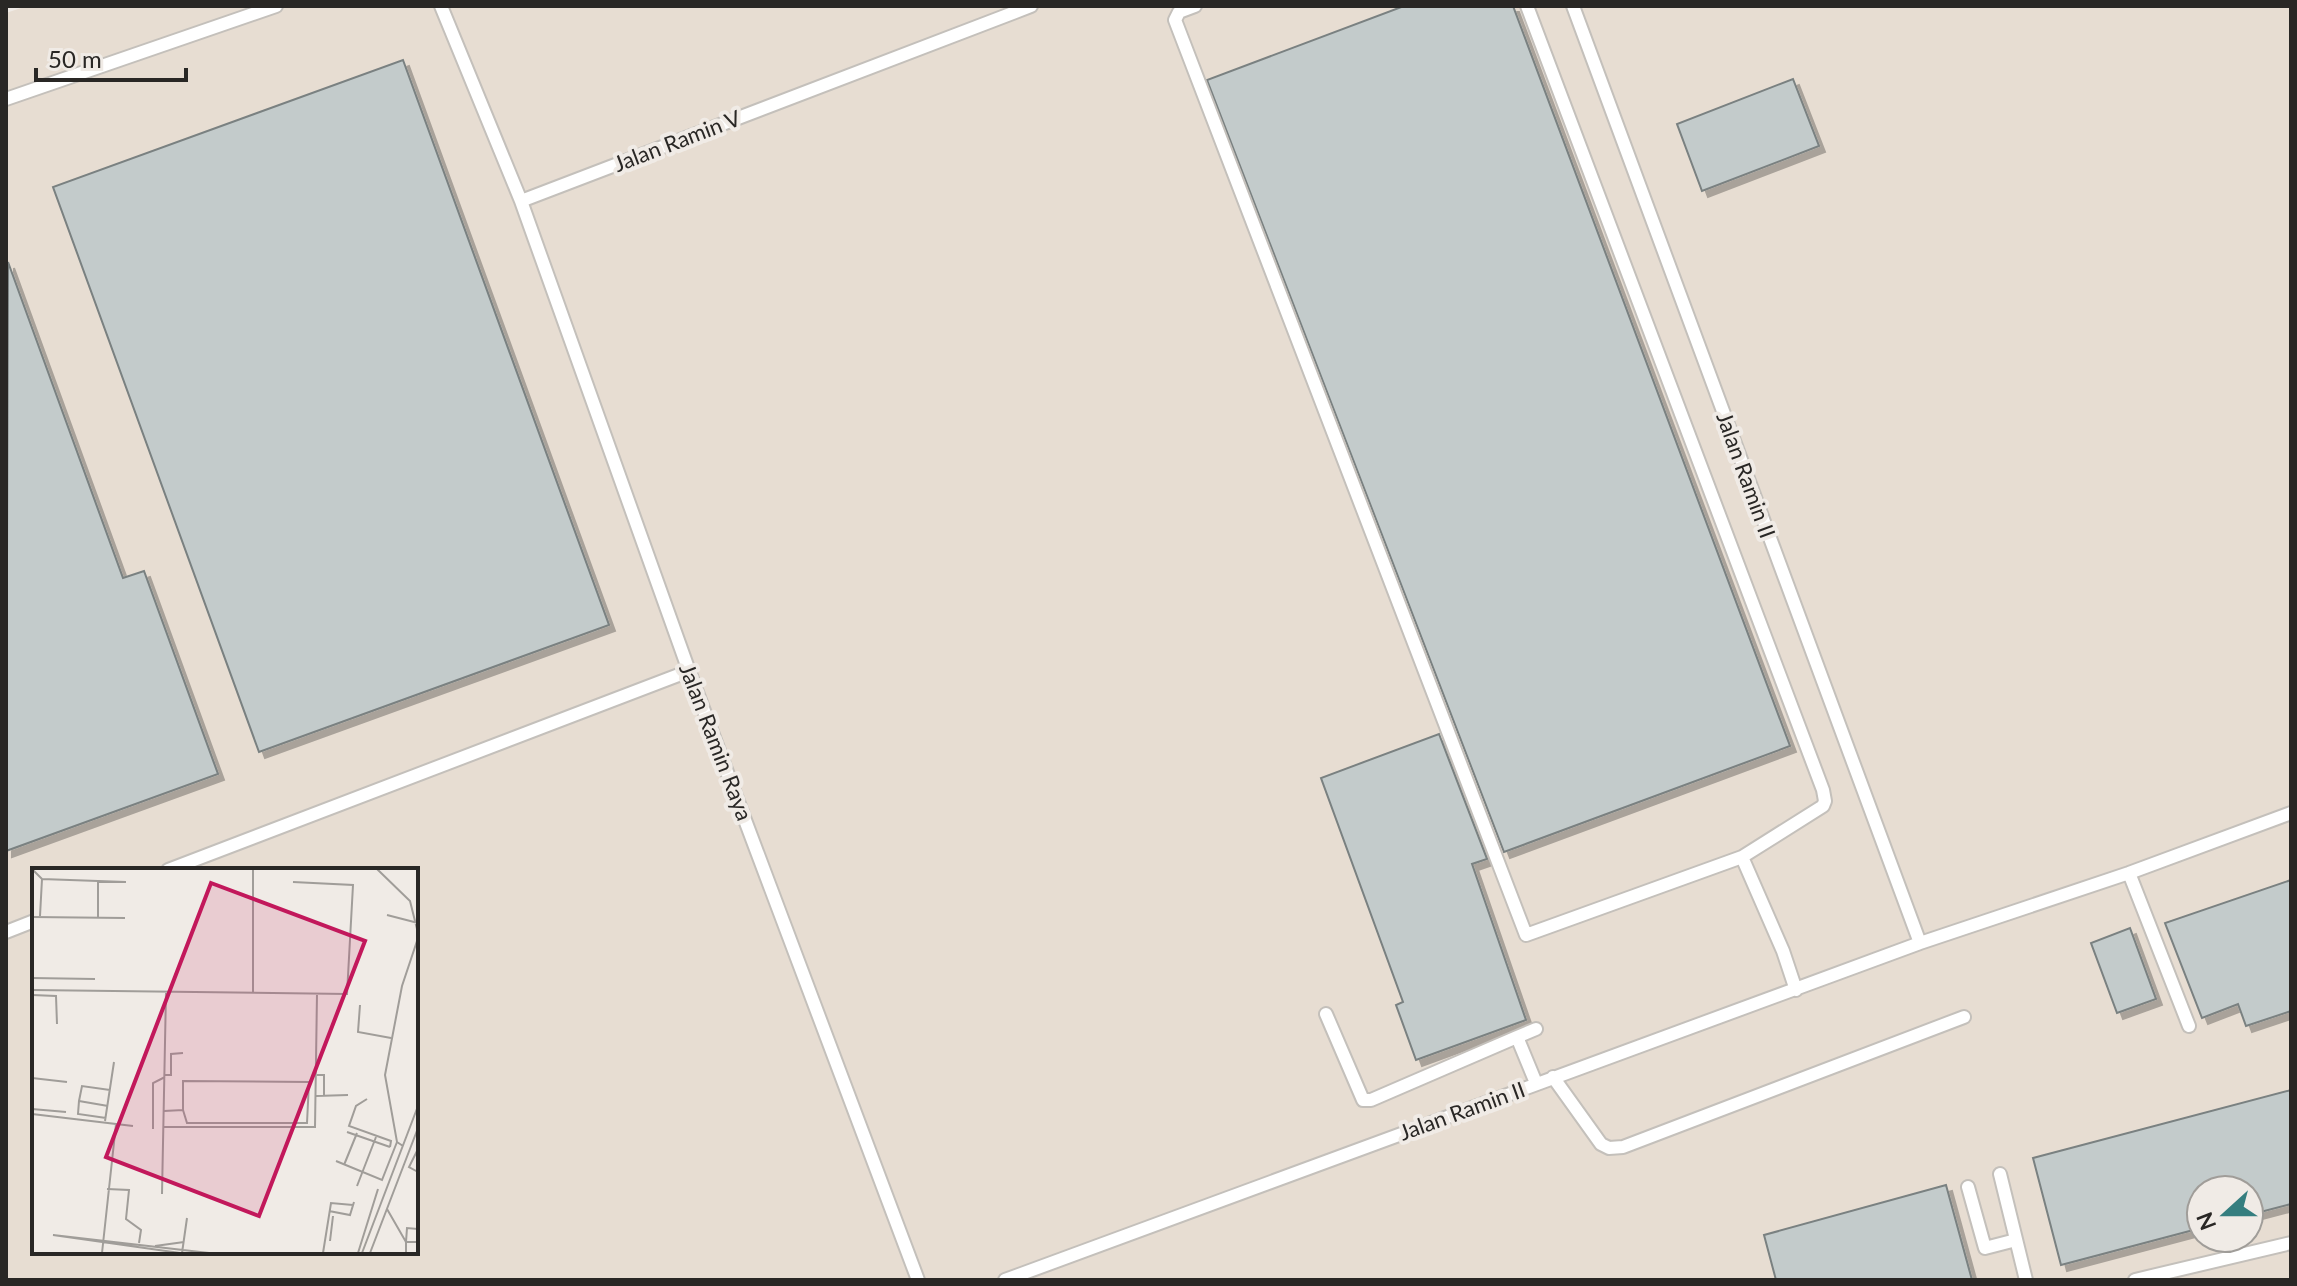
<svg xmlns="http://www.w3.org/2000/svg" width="2297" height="1286" viewBox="0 0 2297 1286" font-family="Lato,sans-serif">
<defs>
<filter id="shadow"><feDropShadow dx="6" dy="6" stdDeviation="0" flood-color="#0004"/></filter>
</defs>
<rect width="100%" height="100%" fill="#f0ebe6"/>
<!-- built -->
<path fill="#e7ddd2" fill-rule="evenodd" d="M27,6h2264v1274h-2285v-1267zM34,870h382v382h-382zM2201,1190h48v48h-48z"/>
<!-- building -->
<path fill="#c3cbcb" stroke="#7a8181" stroke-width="2" filter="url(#shadow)" d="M1404,6h109l277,740 -286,106 -297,-772z
M403,60l206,565 -350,127 -206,-565z
M1793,79l26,67 -117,45 -25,-67z
M8,262l115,316 21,-7 74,203 -212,77z
M1439,734l48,125 -15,5 54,156 -110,40 -20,-55 7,-3 -82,-224z
M2291,880v131l-45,15 -8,-22 -36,14 -37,-95z
M2130,928l26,71 -39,14 -26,-70z
M2291,1090v114l-42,11v-25h-48v38l-140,37 -28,-107z
M1946,1185l26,95h-196l-12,-45z"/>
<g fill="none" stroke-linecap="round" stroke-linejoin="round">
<!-- lane casing -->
<g stroke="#c4c0bb" stroke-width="16">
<path id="lane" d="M441,6l80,195 168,470 229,609
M1195,6l-16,6 -4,8 351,915 216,-78
M1527,6l296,784 2,11 -2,5 -81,51 41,94 13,39
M1573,6l347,937
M6,99l270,-93
M521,201l510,-195
M168,870l521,-199
M2129,873l60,153
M6,932l28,-11
M1326,1014l37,86h8l146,-63 19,46
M1517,1037l19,-8
M1553,1077l48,67 8,4 14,-1 341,-130
M2000,1174l26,106
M1968,1187l17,61 31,-8
M1005,1280l915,-337 209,-70 162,-60
M2135,1280l156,-37"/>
</g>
<!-- lane -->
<use href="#lane" stroke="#fff" stroke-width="12"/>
</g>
<g text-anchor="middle" stroke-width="8" stroke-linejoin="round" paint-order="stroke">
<!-- street labels -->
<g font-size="22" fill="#292725" stroke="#f0ebe6">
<text transform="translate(677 141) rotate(-21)" y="8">Jalan Ramin V</text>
<text transform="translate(1746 475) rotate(70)" y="8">Jalan Ramin II</text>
<text transform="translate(716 742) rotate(69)" y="8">Jalan Ramin Raya</text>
<text transform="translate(1462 1111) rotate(-20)" y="8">Jalan Ramin II</text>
</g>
</g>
<!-- overview -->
<g transform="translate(32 868)">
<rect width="386" height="386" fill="#f0ebe6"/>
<path fill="none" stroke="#a09d99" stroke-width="2" d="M345,1l33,32 8,32M1,2l9,9 84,3M355,47l31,8M8,48l2,-37M0,49l93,1M66,49v-36M0,110l63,1M0,122l315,4 6,-109 -60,-3M221,125v-124M0,127l24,1 1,28M328,137l-2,27 33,6M133,207h6v-21l12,-1M285,207h7v21M0,210l35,4M284,228l32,-1M335,231l-11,7 -7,20 42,15 -1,6M47,233l29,5M0,241l34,3M132,243l19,-1 4,13h120l2,-41 -126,-1v29M0,246l101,12M74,250l-28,-4 1,-13 3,-15 28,4M73,253l9,-59M132,259h151l2,-133M121,261v-46l12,-6M315,264l43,15M371,278l-6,-4 -12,-67 17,-89 16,-48M386,281l-9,18 9,5M304,293l46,19 15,-38M312,297l13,-32M325,318l19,-49M75,321l22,1 -3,29 15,11 -2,13M130,326l4,-202M355,341l19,33v11M297,343l21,4 4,-13M386,361l-11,-1 -1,14h12M298,373l3,-25M123,378l29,-4M70,385l14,-129M148,385l-127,-18 156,18M150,385l5,-35M291,385l8,-50 22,2M326,385l20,-64M330,385l56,-147M338,385l48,-125"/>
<path fill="#c2185b" fill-opacity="0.15" stroke="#c2185b" stroke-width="4" d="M179,15l154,58 -106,275 -153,-59z"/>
<rect width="386" height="386" fill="none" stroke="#292725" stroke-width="4"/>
</g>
<!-- border -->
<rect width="2297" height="1286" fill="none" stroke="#292725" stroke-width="16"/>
<!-- north arrow -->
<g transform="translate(2225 1214) rotate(249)"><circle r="38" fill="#f0ebe6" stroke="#a09d99" stroke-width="2"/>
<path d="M0-6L14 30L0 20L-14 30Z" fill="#357e7f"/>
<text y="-12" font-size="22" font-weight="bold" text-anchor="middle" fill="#292725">N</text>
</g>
<!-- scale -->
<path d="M36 68v12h150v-12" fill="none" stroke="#292725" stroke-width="4"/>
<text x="48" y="68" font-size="24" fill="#292725" stroke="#f0ebe6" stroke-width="6" paint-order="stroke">50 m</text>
</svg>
